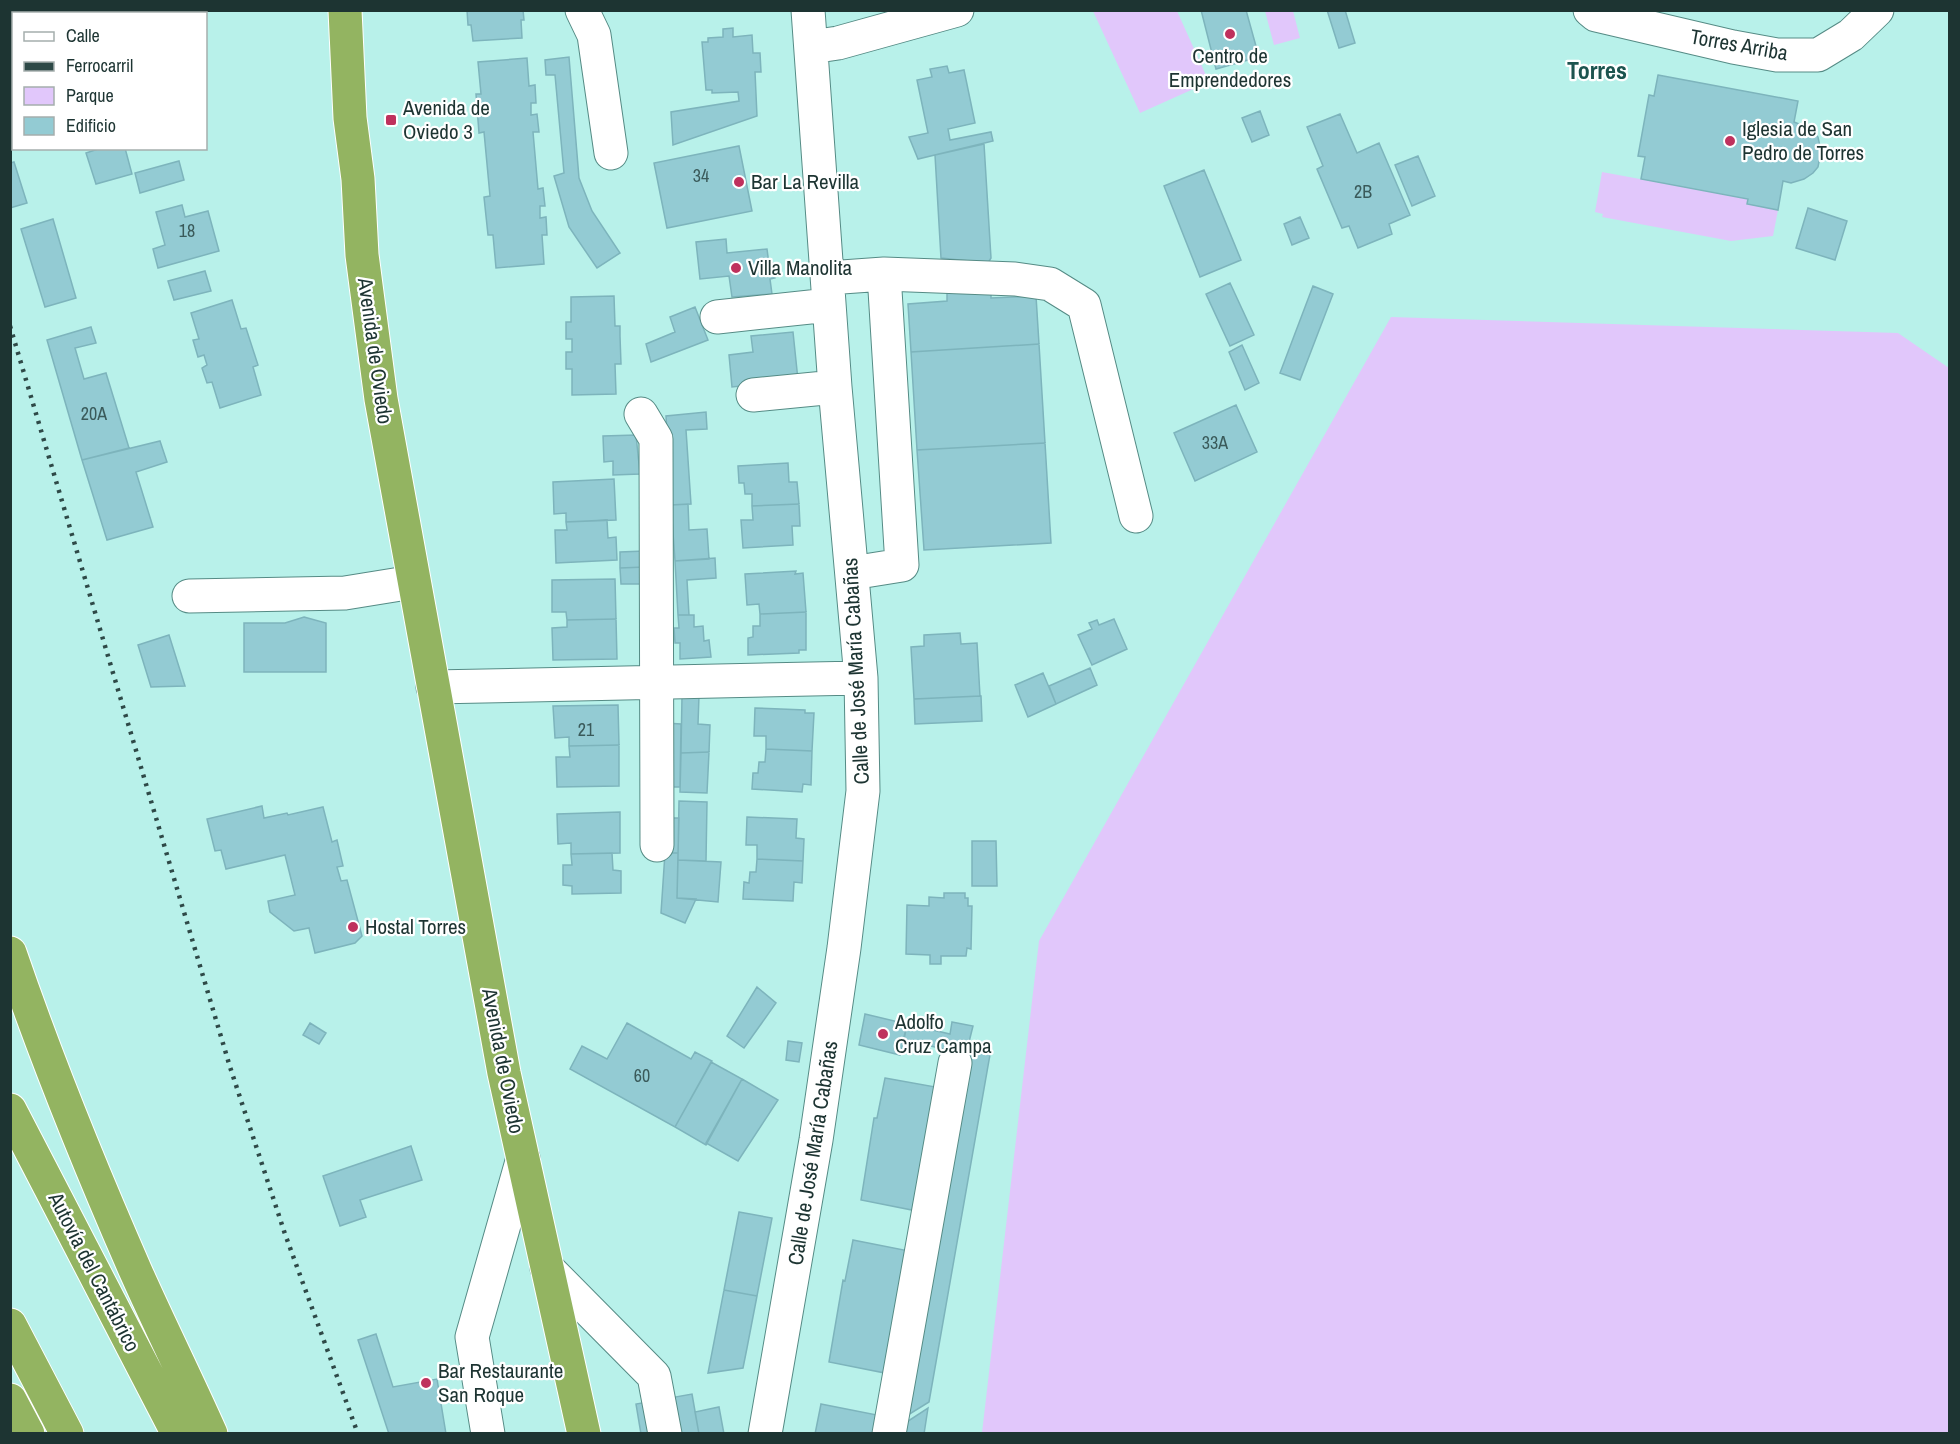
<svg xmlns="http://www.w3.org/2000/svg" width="1960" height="1444" viewBox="0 0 1960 1444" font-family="'Archivo Narrow',sans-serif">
<rect width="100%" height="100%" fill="#b8f1ea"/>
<!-- green -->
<path fill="#e1c7fb" d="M1093,11h84l32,71 -69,31z
M1265,11h28l7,27 -26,7z
M1602,172l146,27 -1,5 31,6 -5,26 -42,5 -129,-24 1,-3 -8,-2z
M1391,317l507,16 51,35v1065h-967l57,-492z"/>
<!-- building -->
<path fill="#93cbd3" stroke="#7db4bc" stroke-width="1.5" d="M89,10h49l1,4h-49z
M467,10h56l1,10h-3l1,18 -49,3 -2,-16h-3z
M1201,10h45l13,47 -43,12z
M1327,10h18l10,33 -16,5z
M733,28v9l19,-2 1,18h7l1,19h-6l2,44 -84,29 -2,-33 68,-11 -1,-9 -26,1v-3h-6l-4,-48h6v-4l15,-1v-8z
M569,57l10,121 13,33 28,42 -23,15 -28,-41 -15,-51 10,-3 -9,-98h-9l-1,-15z
M527,58l2,28 6,-1 1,18h-5v12l6,-1 2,18h-6l5,57 5,-1 2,18h-5v12l6,-1 1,18h-5l2,29 -48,4 -3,-33h-5l-4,-38 6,-1 -6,-64 -5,1 -3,-39h5l-3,-32z
M947,66l2,7 15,-3 11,53 -27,6 2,11 41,-8 2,9 -75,18 -9,-22 19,-4 -11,-53 15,-3 -2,-8z
M1658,75l140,26 -4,21 15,6 9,9 3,14 -3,16 -5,6 -9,6 -13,4 -8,-2 -5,29 -31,-6 1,-5 -107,-20 4,-22 -7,-1 11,-61 5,1z
M1260,111l9,24 -17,7 -10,-24z
M1340,114l17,39 22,-10 31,72 -21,9 3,10 -34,14 -9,-22 -7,2 -25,-59 6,-3 -16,-39z
M984,144l7,114 -3,5 -47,-5 -6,-103z
M739,146l13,65 -85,17 -13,-65z
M101,148h24l7,26 -36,10 -10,-31z
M1418,156l17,40 -23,10 -17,-41z
M179,161l5,19 -44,13 -5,-20z
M14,162l13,41 -17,5v-45z
M1204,170l37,90 -41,17 -36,-91z
M182,205l3,12 23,-6 11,40 -61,17 -5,-19 12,-4 -9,-33z
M1808,208l39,13 -12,39 -39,-12z
M1300,217l9,21 -17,7 -8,-21z
M53,219l23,79 -31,9 -24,-78z
M726,239l1,14 40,-4 2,15 4,-1 2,15 -5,1 2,15 -40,3 -3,-21 -29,3 -4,-37z
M205,271l6,20 -37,9 -6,-19z
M1230,283l24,52 -24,11 -24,-52z
M1313,286l20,8 -33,86 -20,-7z
M991,290v8l45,-2 3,48 -128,8 -3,-48 39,-3v-8z
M614,296l1,30h5v10l1,28h-6l1,30 -44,1v-26h-6v-17h6v-13h-6v-17h5v-25z
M232,300l9,29 5,-1 12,37 -5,2 8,28 -41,13 -8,-26 -5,1 -5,-15 5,-3 -3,-10 -6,2 -5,-17 6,-1 -8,-26z
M695,307l13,33 -57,22 -5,-18 29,-12 -5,-15z
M91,327l5,16 -21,5 9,31 22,-6 23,75 -47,12 -35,-120z
M793,332l5,48 -66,7 -3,-32 24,-3 -2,-16z
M1039,344l6,99 -128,7 -6,-98z
M1242,345l17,38 -14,7 -16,-38z
M1236,405l21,47 -62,29 -21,-48z
M706,412l1,17 -21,1 5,74 -20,1 -5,-89z
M636,435l4,39 -27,1v-14l-9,1 -1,-26z
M160,441l7,21 -31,10 17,55 -46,13 -25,-80z
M1045,443l6,100 -127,7 -7,-100z
M788,463l1,19h8l2,22 -47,2v-12h-7l-1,-11h-5l-1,-17z
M614,479l2,41 -50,2v-9l-12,1 -1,-32z
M688,504l1,26 18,-1 2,30 -34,2 -4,-56z
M799,504l1,22h-8l1,19 -50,3 -2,-28h12l-1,-14z
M607,520l1,18 8,-1 1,23 -61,3 -1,-33h12l-1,-8z
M644,551l1,16 -25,1v-16z
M715,558l1,20 -29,2 2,35h-11l-3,-54z
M645,567l1,17h-25l-1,-16z
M796,571l-1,3 8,-1 3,39 -46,2 -1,-10 -12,1 -2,-31z
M615,579l1,40 -49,1 -1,-8h-14v-32z
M806,612v38h-7v3l-51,2v-17l5,-1v-11h7v-12z
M678,615h16v12l9,-1 1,15 5,-1 2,17 -31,2v-16h-5l-1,-15h5z
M304,617l22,6v49h-82v-49h41z
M616,619l1,40 -64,1 -1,-32 15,-1v-7z
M1114,619l13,30 -35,16 -14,-30 14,-6 -3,-6 8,-3 2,5z
M960,633l1,11 16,-1 3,53 -66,3 -3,-52 13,-1v-11z
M169,635l16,51 -34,1 -13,-42z
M1090,668l7,17 -41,19 -7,-18z
M1043,673l13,31 -28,13 -13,-32z
M682,696h17l-1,28 12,1 -1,27 -28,1z
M981,696l1,25 -67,3 -1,-25z
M618,705l1,40 -50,1v-9l-14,1 -2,-32z
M755,708l50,2v3h9l-2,38 -46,-2v-13h-12z
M664,723l17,1 -1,63h-18z
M619,745v41l-62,1 -1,-30h14l-1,-11z
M766,749l46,2 -1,34 -8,-1 -1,8 -50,-3 1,-16h5l1,-11h6z
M709,752l-2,41 -27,-1 1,-39z
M679,801l28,1 -1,59 -28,-1z
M262,806l2,12 23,-5 1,2 35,-8 9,35 5,-2 6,26 -6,1 4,14 6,-1 15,56 -7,7 -40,10 -6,-25 -15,3 -24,-19 -2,-11 27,-6 -10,-40 -59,14 -5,-19 -6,1 -8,-32z
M620,812v41l-49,1v-11l-13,1 -1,-30z
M747,817l50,2 -1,19 8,1 -1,22 -46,-2v-14h-11z
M666,818h13l-1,35h-13z
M972,841h24l1,45h-25z
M612,853l1,17 8,1v22l-49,1v-8l-9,-1v-20h9l-1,-11z
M665,853h13l-1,45 19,1 -11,24 -24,-10z
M757,859l46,2 -1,22 -8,-1 -1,19 -50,-2 1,-17 5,1 1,-11h6z
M678,860l43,2 -3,40 -41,-4z
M944,893h21v5h3v8h4l-1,43 -4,-1 -1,8h-25v8h-11v-9l-24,-1 1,-49 22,1v-9l15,1z
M757,987l19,16 -32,45 -17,-12z
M865,1014l42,10 -7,31 -41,-10z
M952,1022l21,4 -7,28 -62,-14 3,-16 43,10z
M310,1023l16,10 -7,11 -16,-9z
M627,1023l64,36 4,-7 17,9 -37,66 -105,-58 12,-23 25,13z
M788,1041l14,2 -3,19 -13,-2z
M972,1047l19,2 -62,353 -29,18 65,-366 5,1z
M711,1062l31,17 -36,66 -31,-18z
M885,1078l56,10 -24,123 -56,-11 13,-82h3z
M742,1079l36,21 -40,61 -32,-18z
M411,1146l11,34 -62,20 6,17 -26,9 -17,-50z
M739,1212l33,6 -15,78 -33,-6z
M853,1240l56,11 -24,122 -56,-11 14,-82 2,1z
M724,1290l33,6 -10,52 -4,20 -35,5z
M376,1334l17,53 44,-8 9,55h-57l-31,-94z
M692,1394l7,40h-58l-5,-30z
M821,1404l56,11 -3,19h-59z
M719,1407l5,27h-25l-4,-22z
M928,1408l-4,26h-26l1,-7z"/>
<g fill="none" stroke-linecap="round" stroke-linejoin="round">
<!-- minor casing -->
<g stroke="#558b85" stroke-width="35">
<path id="minor" d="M582,10l12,25 17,118
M1590,10l6,5 137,32 44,8h41l33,-20 26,-25
M811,47l27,-4 119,-33
M828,278l56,-4 131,5 35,5 34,21 52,211
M717,317l112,-12
M753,395l82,-8
M641,414l15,25 1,406
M852,573l50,-8 -18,-291
M189,596l156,-3 68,-11
M433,687l428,-9
M547,1268l107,108 11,58
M488,1434l-16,-97 51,-179
M765,1434l51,-294 28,-192 19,-157 -2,-113 -26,-291 -27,-377
M889,1434l66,-371"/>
</g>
<!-- highway casing -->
<g stroke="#fff" stroke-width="35">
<path id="highway" d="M345,10l5,108 8,61 4,76 19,144 123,674 80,361
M10,953c37,108 80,214 126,319 24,54 51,108 75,162
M10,1110l168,324
M10,1325l57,109
M10,1400l18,34"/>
</g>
<!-- minor -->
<use href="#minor" stroke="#fff" stroke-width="33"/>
<!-- highway -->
<use href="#highway" stroke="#93b461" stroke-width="33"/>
<!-- rail -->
<path stroke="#2e4947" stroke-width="4.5" stroke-dasharray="3 6" stroke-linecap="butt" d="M10,326l220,741 55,167 73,200"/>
</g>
<!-- markers -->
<g fill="#bf315d" stroke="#fff" stroke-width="2">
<circle cx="1230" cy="34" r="6"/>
<rect x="385" y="114" width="12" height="12" rx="3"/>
<circle cx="1730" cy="141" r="6"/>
<circle cx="739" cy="182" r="6"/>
<circle cx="736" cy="268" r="6"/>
<circle cx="353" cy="927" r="6"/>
<circle cx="883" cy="1034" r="6"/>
<circle cx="426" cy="1383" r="6"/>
</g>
<g text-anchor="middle" stroke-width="4.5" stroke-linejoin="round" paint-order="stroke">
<!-- number labels -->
<g font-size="18" fill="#3a5a5a">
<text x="701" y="182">34</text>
<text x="1363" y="198">2B</text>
<text x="187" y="237">18</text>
<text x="94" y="420">20A</text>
<text x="1215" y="449">33A</text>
<text x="586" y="736">21</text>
<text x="642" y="1082">60</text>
</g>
<!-- street labels -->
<g font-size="21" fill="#1d3432" stroke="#fff">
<text transform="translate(1739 45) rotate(10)" y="7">Torres Arriba</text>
<text transform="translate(375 351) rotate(82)" y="7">Avenida de Oviedo</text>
<text transform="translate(856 671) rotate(-93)" y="7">Calle de José María Cabañas</text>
<text transform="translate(503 1061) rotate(79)" y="7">Avenida de Oviedo</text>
<text transform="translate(813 1153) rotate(-81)" y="7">Calle de José María Cabañas</text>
<text transform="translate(94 1272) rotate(63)" y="7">Autovía del Cantábrico</text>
</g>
<!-- poi labels -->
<g font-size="21" fill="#1d3432" stroke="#fff" text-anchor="start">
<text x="1230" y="63" text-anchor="middle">Centro de<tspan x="1230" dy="24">Emprendedores</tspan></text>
<text x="403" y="115">Avenida de<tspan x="403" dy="24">Oviedo 3</tspan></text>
<text x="1742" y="136">Iglesia de San<tspan x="1742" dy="24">Pedro de Torres</tspan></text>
<text x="751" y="189">Bar La Revilla</text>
<text x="748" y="275">Villa Manolita</text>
<text x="365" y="934">Hostal Torres</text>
<text x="895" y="1029">Adolfo<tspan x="895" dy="24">Cruz Campa</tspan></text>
<text x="438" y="1378">Bar Restaurante<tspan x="438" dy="24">San Roque</tspan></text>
</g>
<!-- quarter labels -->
<g font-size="24" font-weight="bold" fill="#1c544f" stroke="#fff">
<text x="1597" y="79">Torres</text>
</g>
</g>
<!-- border -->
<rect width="1960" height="1444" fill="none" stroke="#1d3432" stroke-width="24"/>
<!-- legend -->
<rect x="12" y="12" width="195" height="138" fill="#ffffff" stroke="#a5aead" stroke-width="1.5"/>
<rect x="24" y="32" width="30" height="9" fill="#ffffff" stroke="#a5aead" stroke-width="1.5"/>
<text x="66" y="42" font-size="18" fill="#1d3432">Calle</text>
<rect x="24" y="62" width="30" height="9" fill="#2e4947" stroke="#a5aead" stroke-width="1.5"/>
<text x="66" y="72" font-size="18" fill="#1d3432">Ferrocarril</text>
<rect x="24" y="87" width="30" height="18" fill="#e1c7fb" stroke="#a5aead" stroke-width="1.5"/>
<text x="66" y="102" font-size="18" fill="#1d3432">Parque</text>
<rect x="24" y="117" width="30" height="18" fill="#93cbd3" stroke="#a5aead" stroke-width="1.5"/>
<text x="66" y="132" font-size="18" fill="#1d3432">Edificio</text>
</svg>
